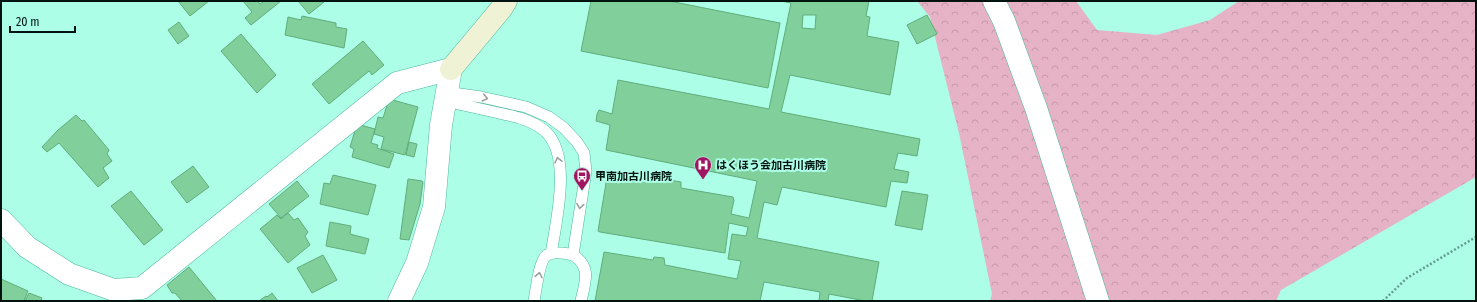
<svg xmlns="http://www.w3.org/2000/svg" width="1477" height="302" viewBox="0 0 1477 302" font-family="'Fira Sans Condensed','Noto Sans JP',sans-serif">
<defs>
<pattern id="forest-crowns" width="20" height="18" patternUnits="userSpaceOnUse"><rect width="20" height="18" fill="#e6b2c6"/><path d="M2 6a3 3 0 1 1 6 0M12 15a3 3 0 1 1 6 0" fill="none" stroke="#c498a9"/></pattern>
</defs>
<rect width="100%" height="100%" fill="#adfee7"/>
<!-- forest -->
<path fill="url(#forest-crowns)" d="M917,1h159l21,29 60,5 53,-15 29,-19h237v176l-195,113 -5,11h-286l2,-7 -33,-161 -29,-116z"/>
<!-- building -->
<path fill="#81cf9b" stroke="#60ad7b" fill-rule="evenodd" d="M178,1h31l-19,15z
M243,1h15l2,3 4,-3h17l-30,24 -6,-7 7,-6z
M298,1h25l1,1 -15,12z
M591,1h78l111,22 -12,65 -187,-37z
M781,1h88l-3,15 4,1 -3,19 32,6 -9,53 -100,-20 -9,37 139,27 -3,17 -19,-3 -4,16 15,3 -2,11 -16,-2 -5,26 -104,-20 -5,18 -13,-3 -7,36 122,24 -7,39h-7l-36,-7 -1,7h-9l1,-9 -56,-10 -4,19h-165l9,-49 49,8 1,-3 10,1 1,7 72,14 4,-18 -13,-2 4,-25 14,2 2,-9 -19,-4 -4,30 -125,-21 -2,-1 10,-60 2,-1 71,12v6l52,9 1,3 -3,14 18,4 8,-37 -151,-31 4,-25 -14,-4 1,-7 2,-4 13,4 6,-34 151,29 22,-106zM803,15h13l-1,14 -13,-1z
M927,15l10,19 -20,10 -10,-19z
M302,16l34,7v4l11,2 -3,19 -59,-13 3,-18 13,3z
M179,22l10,14 -11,8 -10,-14z
M241,34l35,41 -19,18 -36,-42z
M363,41l21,24 -12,10 -3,-4 -40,33 -17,-20z
M389,99l29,8 -13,48 -24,-6 3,-12 -10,-3 4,-17 5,1z
M76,115l6,6 2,-1 25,30 -2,4 5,7 -9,7 6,10 -11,9 -39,-44 -12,9 -5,-5 16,-17z
M357,124l18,5 -4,14 7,2 -1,3 17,6 -5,14 -37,-11 2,-8 -4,-2z
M409,142l8,2 -3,13 -8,-2z
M193,166l16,21 -22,16 -16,-21z
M333,175l43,10 -8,30 -48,-11 4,-21 6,1z
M408,179l14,2 1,1 -3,22 -11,36 -9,-1z
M297,181l12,15 -28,22 -12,-14z
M131,191l32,39 -19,15 -33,-39z
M902,191l26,4 -6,35 -27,-5z
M288,213l6,7 4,-2 10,14 -3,4 5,9 -22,18 -28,-34 17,-14 4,4z
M330,222l21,4 -1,8 19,5 -4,15 -39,-8z
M323,255l14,25 -25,13 -15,-25z
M189,267l28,34h-35l-7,-8h-3l-5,-8z
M1,279l27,12 -4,10h-23z
M29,293l13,5 -1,3h-16z
M272,293l6,8h-19l7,-5 1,1z"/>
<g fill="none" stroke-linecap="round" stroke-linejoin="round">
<!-- lane casing -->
<g stroke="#4db89e" stroke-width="12">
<path id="lane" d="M446,92l35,5 45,10 23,10 15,11 13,14 7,11 2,18 -13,84c19,12 12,27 8,46
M445,101c18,4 36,8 54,12 7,2 16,3 24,6 8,3 17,7 23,13 26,25 10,90 5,122
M534,301c2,-10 5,-41 13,-46 7,-4 18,-2 26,0"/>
</g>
<!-- street casing -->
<g stroke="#4db89e" stroke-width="23">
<path id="street" d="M994,1l10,20 32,87 62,193
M1,220l26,27 42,27 45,16 28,-2 255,-205 54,-14 -10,56 -7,82 -17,56 -18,38"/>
</g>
<!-- secondary casing -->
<g stroke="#4db89e" stroke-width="23">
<path id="secondary" d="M451,69l50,-60 5,-8"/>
</g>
<!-- path -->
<path stroke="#659d8d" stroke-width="2.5" stroke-dasharray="2 2" stroke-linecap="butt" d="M1383,301l24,-23 69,-41"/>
<!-- lane -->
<use href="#lane" stroke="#fff" stroke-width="11"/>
<!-- street -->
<use href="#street" stroke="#fff" stroke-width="22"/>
<!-- secondary -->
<use href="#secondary" stroke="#eff2d5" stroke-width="22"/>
</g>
<!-- one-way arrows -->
<defs><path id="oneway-chevron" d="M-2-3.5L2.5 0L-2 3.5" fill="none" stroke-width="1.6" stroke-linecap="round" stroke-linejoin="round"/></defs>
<g stroke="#99a19f">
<use href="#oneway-chevron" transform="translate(485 98) rotate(12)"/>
<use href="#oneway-chevron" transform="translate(558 160) rotate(-103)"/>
<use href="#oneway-chevron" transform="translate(580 206) rotate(99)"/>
<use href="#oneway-chevron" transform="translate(539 275) rotate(-79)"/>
</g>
<!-- icons -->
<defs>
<g id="hospital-pin" transform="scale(0.9)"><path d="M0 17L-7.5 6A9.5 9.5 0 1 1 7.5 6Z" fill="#9f1561" stroke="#adfee7"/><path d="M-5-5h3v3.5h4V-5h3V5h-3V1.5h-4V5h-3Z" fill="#fff"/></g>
<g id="bus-pin" transform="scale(0.9)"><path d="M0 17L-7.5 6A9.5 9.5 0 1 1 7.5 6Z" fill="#9f1561" stroke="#adfee7"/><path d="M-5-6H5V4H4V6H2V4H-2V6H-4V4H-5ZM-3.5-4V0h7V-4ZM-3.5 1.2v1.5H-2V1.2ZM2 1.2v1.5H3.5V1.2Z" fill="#fff"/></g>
</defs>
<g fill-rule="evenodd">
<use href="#hospital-pin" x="703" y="165"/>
<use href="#bus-pin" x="582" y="176"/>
</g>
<g text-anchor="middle" stroke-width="4" stroke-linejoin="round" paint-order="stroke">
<!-- poi labels -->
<g font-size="11" font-weight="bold" fill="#00130e" stroke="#adfee7" text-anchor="start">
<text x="716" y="169">はくほう会加古川病院</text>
<text x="595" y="180">甲南加古川病院</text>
</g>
</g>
<!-- border -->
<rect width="1477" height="302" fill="none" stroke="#00130e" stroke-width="4"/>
<!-- scale -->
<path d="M10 26v6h65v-6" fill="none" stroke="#00130e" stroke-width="2"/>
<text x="16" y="26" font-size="12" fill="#00130e" stroke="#adfee7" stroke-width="3" paint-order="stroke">20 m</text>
</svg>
